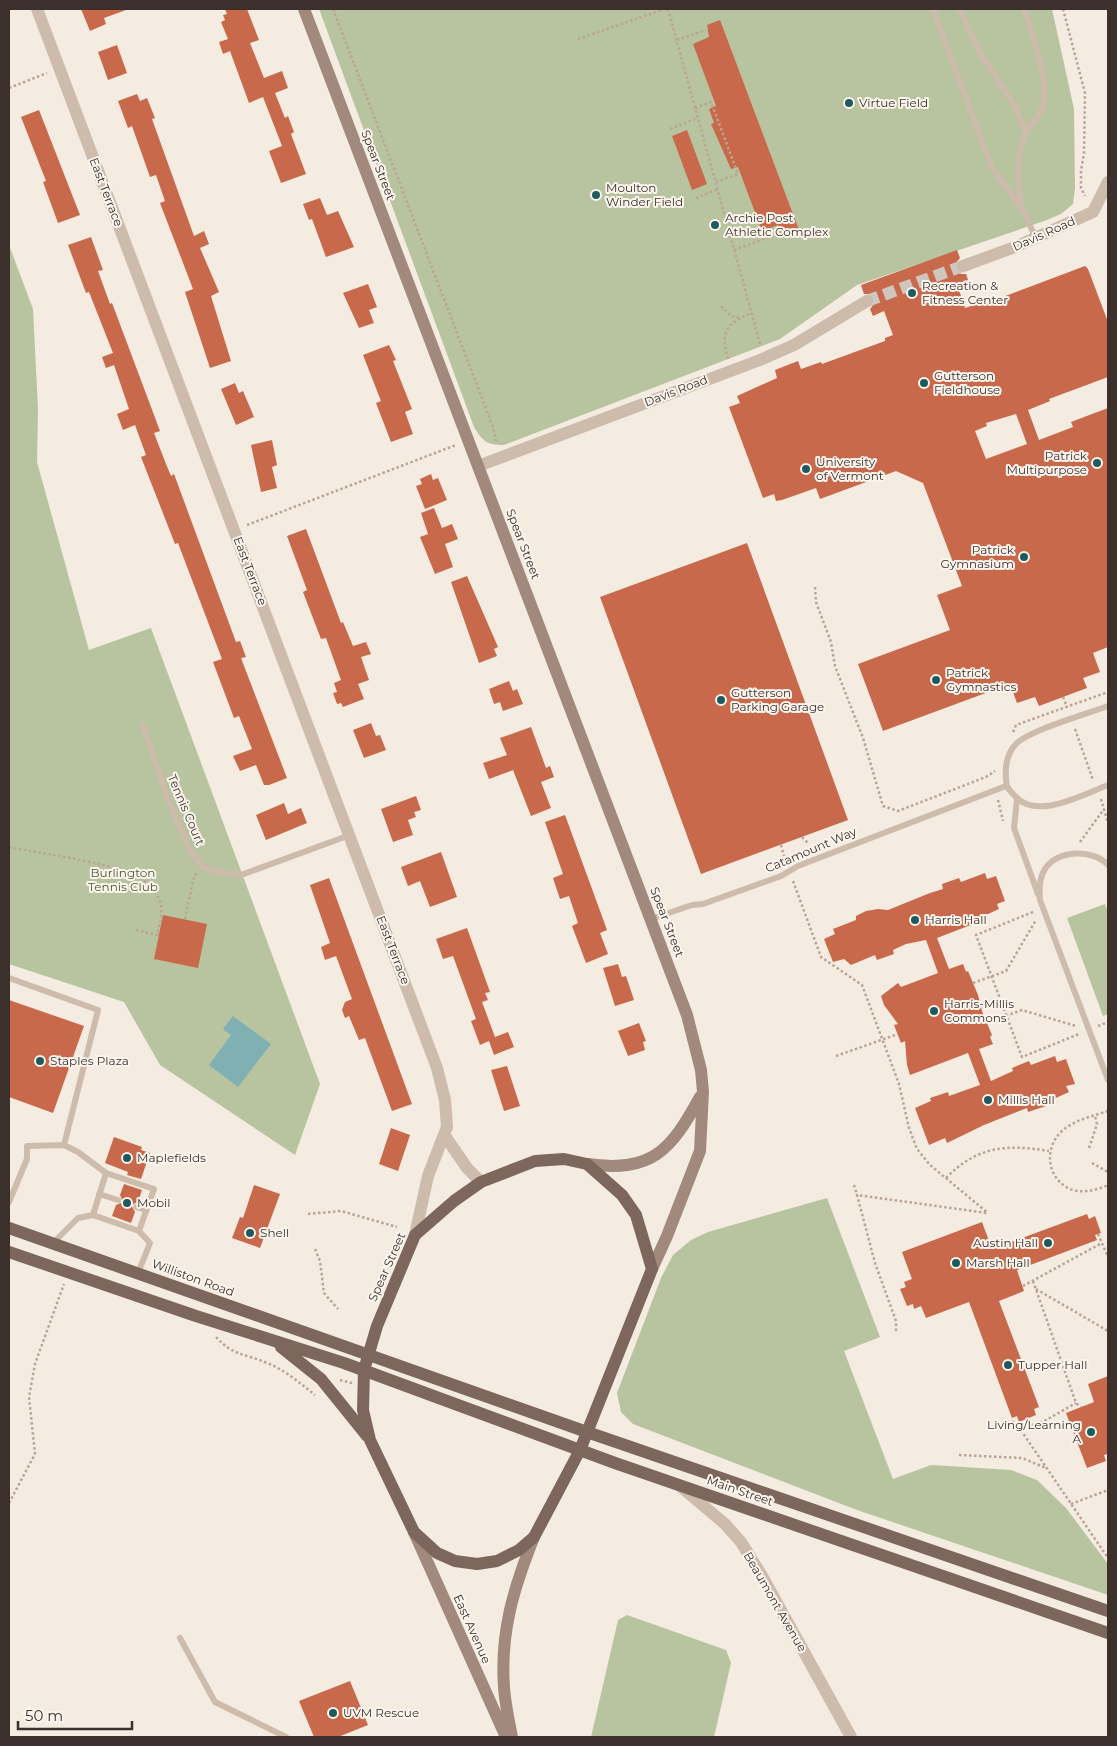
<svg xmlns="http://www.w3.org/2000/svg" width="1117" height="1746" viewBox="0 0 1117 1746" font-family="Montserrat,sans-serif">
<rect width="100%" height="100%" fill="#f4ebe1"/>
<!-- green -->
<path fill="#b8c4a0" d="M319,9h733l22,100 1,79 -2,16 -12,10 -14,6 -190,65 -77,54 -276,106c-17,0 -21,-3 -30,-18z
M9,245l24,64 5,100 -1,53 52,188 62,-22 169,456 -25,71 -135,-90 -36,-63 -115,-38z
M1105,904l3,8v102l-5,2 -36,-98z
M827,1198l53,139 -36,14 49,128 38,-14 80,5 26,10 29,28 42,56v31l-251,-85 -224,-86 -12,-12 -4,-19 44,-115 12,-23 18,-15 17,-8z
M627,1615l99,35 5,13 -17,74h-123l27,-117z"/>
<!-- water -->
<path fill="#7fb0b2" d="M233,1016l38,28 -33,43 -29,-22 22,-30 -8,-6z"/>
<!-- building -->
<path fill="#c8694b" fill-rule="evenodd" d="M81,9h45v1l-22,8 2,6 -16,7z
M225,9h22l12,31 -9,3 14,35 18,-7 6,17 -13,5 10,25 3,-2 6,16 -3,2 15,40 -25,9 -12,-32 13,-5 -19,-49 -14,6 -19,-52 -7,3 -4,-12 9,-3 -7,-17 4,-2 -2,-5 4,-1z
M720,20l79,210 -13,6 -2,-5 -3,2 -3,-8 -16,6 -24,-64 -7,2 -20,-45 3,-1 -5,-14 7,-3 -23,-62 16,-7 -2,-12z
M117,45l10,28 -19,7 -10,-28z
M137,94l3,7 7,-3 8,20 -3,1 42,117 10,-5 5,13 -9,4 19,44 -8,4 20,65 -21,7 -25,-76 8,-3 -33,-86 5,-2 -9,-26 -6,2 -18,-51 -4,2 -10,-27z
M39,110l41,105 -22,8 -15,-41 3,-1 -25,-64z
M687,130l20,54 -15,6 -20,-54z
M320,198l7,17 11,-4 16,36 -28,10 -14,-38 -3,1 -6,-16z
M91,237l12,33 -5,1 12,33 2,-1 48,128 -6,2 12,31 5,12 3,-2 62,168 4,-1 6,16 -5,1 46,120 -18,7h-5l-8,-20 -16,6 -7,-15 19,-7 -13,-33 -5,2 -21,-56 9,-3 -44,-116 -3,1 -34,-87 5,-2 -11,-30 -12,5 -6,-16 12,-5 -15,-44 -8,3 -4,-11 11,-4 -24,-61 -3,1 -18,-48z
M957,250l3,8 -5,6 1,5 5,5h5l2,6 -11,4 8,24 21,-7 1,2 98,-37 3,3 20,53v55l-59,22 1,2 -22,9 11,30 34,-13 -2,-5 37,-14v239l-15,6 7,19 -17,6 4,10 -48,18 -4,-9 -18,6 -7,-19 -127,47 -25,-67 92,-34 -13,-35 25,-9 -39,-103 -27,-12 -76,28 -4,-11 -34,12 -6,1 -2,-7 -11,4 -34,-91 11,-4 -3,-7 40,-18 -2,-8 23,-9 3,8 20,-7 1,2 63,-23v-3l8,-3 -9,-24 -11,5 -3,-7 4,-5v-7l-4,-3h-6l-3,-9zM1016,414l11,30 -41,15 -11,-28 12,-5 -1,-3z
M368,284l9,23 -8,3 5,13 -15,5 -16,-35z
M389,345l7,15 -3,1 19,48 -7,3 8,22 -22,8 -15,-39 5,-2 -18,-46z
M235,383l4,10 4,-2 11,26 -18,8 -15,-36z
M272,440l5,25 -5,2 5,21 -16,4 -10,-47z
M431,474l2,6 5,-2 9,22 -22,9 -9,-23 6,-2 -2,-5z
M434,508l8,20 10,-4 6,15 -13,5 8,23 -18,7 -15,-37 8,-3 -7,-21z
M306,529l35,94 2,-1 10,24 13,-4 5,12 -10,3 8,23 -11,4 6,15 -21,8 -2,-4 -4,1 -4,-11 4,-1 -3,-9 7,-3 -15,-42 -5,1 -18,-47 4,-2 -20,-54z
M747,543l101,277 -147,54 -101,-277z
M467,576l31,71 -4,2 3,7 -18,7 -28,-81z
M509,681l4,10 4,-2 6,15 -20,7 -3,-9 -6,2 -5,-15z
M371,723l5,13 4,-1 6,15 -22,8 -11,-28z
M531,727l15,41 4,-2 4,11 -13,5 10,26 -20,8 -18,-46 -24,9 -6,-16 24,-8 -7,-17z
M416,796l5,14 -7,2 2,5 -8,3 5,15 -20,7 -12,-33z
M284,803l4,11 13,-6 6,15 -41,17 -10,-25z
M565,815l42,115 -7,3 8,21 -22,9 -14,-37 6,-3 -9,-27 -9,3 -7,-21 10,-4 -18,-52z
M441,852l16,45 -27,10 -10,-26 -12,5 -7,-19z
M985,873l2,6 9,-3 9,25 -8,3 2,5 -24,11 1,3 -39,15 12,31 14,-5 3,8 2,-1 10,24 4,16 10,24 -2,2 3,7 -14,5 12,32 22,-10 -1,-3 17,-7 2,4 24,-9 2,6 9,-3 9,25 -9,2 3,6 -24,11 1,3 -18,6 -1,-4 -43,17 -37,18 -2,-5 -16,7 -14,-37 16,-7 -1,-3 18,-6 1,4 31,-11 -12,-32 -58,22 -3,-10 -2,-24 -4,2 -7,-18 4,-1 -14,-19 -3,-9 17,-13 3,4 37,-14 -12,-33 -20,4 -13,6 1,4 -17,6 -2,-5 -24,10 -7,-6 -11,3 -9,-23 11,-5 -2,-5 23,-9v-4l10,-5 12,-2 10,1 42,-17 13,-4 -1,-5 17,-6 2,4z
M329,878l83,226 -20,7 -27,-73 -6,2 -10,-24 -4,2 -3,-8 3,-8 7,-3 -16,-43 -11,4 -4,-13 9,-4 -20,-58z
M163,915l44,9 -9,44 -44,-9z
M467,928l23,64 -5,1 3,7 -6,2 13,35 13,-5 6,15 -20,8 -5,-14 -9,4 -9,-24 5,-2 -23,-63 -10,3 -7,-20z
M618,964l4,13 4,-1 8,24 -19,6 -12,-38z
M9,1000l75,26 -31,87 -44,-16z
M639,1023l7,18 -3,1 2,8 -17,6 -10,-25z
M507,1066l13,40 -16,5 -13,-41z
M391,1128l19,7 -12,36 -19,-7z
M114,1137l28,10 -1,3 9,3 -9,26 -14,-4 1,-3 -23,-9z
M124,1184l18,6 -4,12 -7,3 4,7 -4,11 -19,-7 4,-11 7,-3 -3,-7z
M254,1185l26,9 -20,54 -28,-10 8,-21 3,1z
M1087,1214l2,5 6,-3 6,17 -6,2 2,5 -80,30 7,21 -25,10 40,106 -5,2 2,6 -17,7 -2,-6 -5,2 -43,-116 -43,16 -5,-12 -7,3 -1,-5 -6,2 -7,-17 6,-2 -2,-5 8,-3 -10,-27 80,-30 10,27z
M1108,1376v78l-4,1 2,6 -19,7 -21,-55 28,-11 -6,-18z
M350,1681l18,44 -30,12h-24l-15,-36z"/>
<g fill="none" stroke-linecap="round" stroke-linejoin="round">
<!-- street-tunnel -->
<path stroke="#cfc6bd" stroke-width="12" stroke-dasharray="12 6" stroke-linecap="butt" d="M867,301l96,-35"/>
<!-- path -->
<path stroke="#b9a596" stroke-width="2.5" stroke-dasharray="2.5 2.5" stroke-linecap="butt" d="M333,9l160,418 4,17
M668,9l92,335
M1063,9l22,84 -1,60 -3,18v17l4,8
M578,39l87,-30
M677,40l29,-10
M9,88l38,-15
M695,108l16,-6 27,72 -22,8
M670,129l28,-11
M696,198l22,-9
M734,250l47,-17
M721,306l10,10 8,2
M728,359c-8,-27 -2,-36 24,-46
M247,525l209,-80
M815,587l1,15 15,40 4,24 28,72 20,68 15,5 88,-34 9,-6
M1063,697l4,10
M1075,729l18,51
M1013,732l3,-7 92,-33
M1101,799l7,24
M998,800l5,21
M802,837l7,7
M1080,842l24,-33
M781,845l3,11
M9,847c37,8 99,14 131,31 7,4 14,12 18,19 7,13 2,25 -1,38h2
M793,881l28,76 41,28 37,99 10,44 8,21 13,16 58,48
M1033,912l-57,23 46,122 57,-23
M185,919l9,-43 3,-3
M136,930l21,5
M973,983l33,-12 30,-51
M987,1023l35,-13 54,16
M1098,1026l10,-4
M836,1056l62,-22
M1108,1111c-15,5 -34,9 -46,20 -18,16 -16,47 8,58 13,5 27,1 38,-4
M1089,1148l8,-24 -2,-8
M1092,1163l16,9
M946,1178c31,-32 61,-34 103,-27
M854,1185l3,10
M308,1214l33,-3 56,16
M1098,1234l10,23
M315,1249l5,12 4,32 14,16
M1033,1281l43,122 5,4
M1023,1286l79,-43
M1036,1289l72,42
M896,1331v-10l-21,-58 -18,-68 130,18
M216,1337c17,19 28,16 51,26 18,7 33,20 48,32
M340,1380l12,3
M1018,1426l90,132
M993,1427l19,-6 6,5 21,-2 37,-21
M959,1455l63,3 24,10
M9,1503l26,-49 -6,-57 6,-33 29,-80
M1071,1504l37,-14"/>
<!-- lane -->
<path stroke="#cdbbac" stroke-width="6" d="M933,9l59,159 30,41 14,29
M960,9l19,42 37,57 10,25
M1022,208c-5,-24 -7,-52 4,-75 5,-9 14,-17 17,-27 7,-27 -11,-70 -19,-97
M1108,706c-21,8 -78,24 -92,38 -10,10 -11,23 -10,36 0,7 4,11 9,16 21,25 69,-2 93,-11
M143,725l23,69 24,57 13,16 13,5 25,3 109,-40
M1017,799l-3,29 24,66
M1108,865c-14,-16 -51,-16 -63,4 -6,9 -6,20 -5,31l68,180
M651,919l41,-14 11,-1 78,-28 17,-10 208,-80
M9,978l89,32 -34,135
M99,1194l19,6
M9,1202l18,-43v-13l37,-1 14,7 28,21
M136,1207l10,3
M93,1215l46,16
M53,1243l25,-25 15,-3 13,-42 48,16 -15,42 11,12 -12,30
M180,1638l35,64 71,35"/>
<!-- street -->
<path stroke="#cdbbac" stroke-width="12" d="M37,9l400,1059 8,32 2,27 -19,49 -13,59
M963,266l52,-19 78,-35 15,-30
M478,466l282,-106 34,-15 73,-44
M445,1136l22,32 14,14
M680,1486l45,38 16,18 21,34 89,161"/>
<!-- secondary -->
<path stroke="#a18a7d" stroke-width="12" d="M304,9l383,1006 14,55 2,22 -3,59 -33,85 -15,33
M587,1164c66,9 84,-14 113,-67
M414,1532l92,205
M512,1737c-3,-16 -7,-33 -8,-50 -4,-55 10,-100 30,-150"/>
<!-- primary -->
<path stroke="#7d675c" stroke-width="12" d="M564,1159l23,5 35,31 14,20 16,54 -72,181 -46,87 -15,13 -22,11 -20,3 -22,-3 -18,-8 -23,-21 -44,-92 -7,-30 1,-40 5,-17 8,-27 38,-91 39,-34 27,-19 54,-21z
M9,1228l578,204 521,179
M9,1252l187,64 148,47 271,100 493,170
M281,1347l40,32 46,57"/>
</g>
<!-- markers -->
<g fill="#1f5a5e" stroke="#fbf5ee" stroke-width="2">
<circle cx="849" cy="103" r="5"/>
<circle cx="596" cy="195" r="5"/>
<circle cx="715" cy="225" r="5"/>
<circle cx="912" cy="293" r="5"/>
<circle cx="924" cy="383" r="5"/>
<circle cx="1097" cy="463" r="5"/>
<circle cx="806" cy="469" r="5"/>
<circle cx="1024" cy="557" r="5"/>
<circle cx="936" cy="680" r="5"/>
<circle cx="721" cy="700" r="5"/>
<circle cx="915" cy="920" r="5"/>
<circle cx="934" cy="1011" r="5"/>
<circle cx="40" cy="1061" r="5"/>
<circle cx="988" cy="1100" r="5"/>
<circle cx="127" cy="1158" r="5"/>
<circle cx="127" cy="1203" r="5"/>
<circle cx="250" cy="1233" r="5"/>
<circle cx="1048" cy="1243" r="5"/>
<circle cx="956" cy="1263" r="5"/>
<circle cx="1008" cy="1365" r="5"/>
<circle cx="1091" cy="1432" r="5"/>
<circle cx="333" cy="1713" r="5"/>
</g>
<g text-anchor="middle" stroke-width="4" stroke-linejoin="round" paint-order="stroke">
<!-- poi labels -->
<g font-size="12" fill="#3b302b" stroke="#fbf5ee" text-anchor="start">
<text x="859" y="107">Virtue Field</text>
<text x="606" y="192">Moulton<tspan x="606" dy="14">Winder Field</tspan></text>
<text x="725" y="222">Archie Post<tspan x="725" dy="14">Athletic Complex</tspan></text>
<text x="922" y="290">Recreation &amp;<tspan x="922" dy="14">Fitness Center</tspan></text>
<text x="934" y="380">Gutterson<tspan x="934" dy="14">Fieldhouse</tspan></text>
<text x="1087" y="460" text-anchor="end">Patrick<tspan x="1087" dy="14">Multipurpose</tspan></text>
<text x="816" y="466">University<tspan x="816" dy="14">of Vermont</tspan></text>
<text x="1014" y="554" text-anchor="end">Patrick<tspan x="1014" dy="14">Gymnasium</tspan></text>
<text x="946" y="677">Patrick<tspan x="946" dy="14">Gymnastics</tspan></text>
<text x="731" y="697">Gutterson<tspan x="731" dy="14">Parking Garage</tspan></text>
<text x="925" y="924">Harris Hall</text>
<text x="944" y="1008">Harris-Millis<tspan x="944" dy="14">Commons</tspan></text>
<text x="50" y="1065">Staples Plaza</text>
<text x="998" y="1104">Millis Hall</text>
<text x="137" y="1162">Maplefields</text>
<text x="137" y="1207">Mobil</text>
<text x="260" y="1237">Shell</text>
<text x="1038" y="1247" text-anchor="end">Austin Hall</text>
<text x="966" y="1267">Marsh Hall</text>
<text x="1018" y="1369">Tupper Hall</text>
<text x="1081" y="1429" text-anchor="end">Living/Learning<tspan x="1081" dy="14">A</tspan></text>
<text x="343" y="1717">UVM Rescue</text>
</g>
<!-- street labels -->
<g font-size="12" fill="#3b302b" stroke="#fbf5ee">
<text transform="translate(378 165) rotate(69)" y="4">Spear Street</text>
<text transform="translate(106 192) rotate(69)" y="4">East Terrace</text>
<text transform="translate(1044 234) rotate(-24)" y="4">Davis Road</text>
<text transform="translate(676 391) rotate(-21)" y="4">Davis Road</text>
<text transform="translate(523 544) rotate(69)" y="4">Spear Street</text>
<text transform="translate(250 571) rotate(69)" y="4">East Terrace</text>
<text transform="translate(186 810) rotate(67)" y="4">Tennis Court</text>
<text transform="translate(811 850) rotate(-23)" y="4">Catamount Way</text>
<text transform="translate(667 922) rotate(69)" y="4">Spear Street</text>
<text transform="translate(393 950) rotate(69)" y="4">East Terrace</text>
<text transform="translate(387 1267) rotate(-66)" y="4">Spear Street</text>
<text transform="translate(193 1278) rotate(20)" y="4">Williston Road</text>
<text transform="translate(740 1491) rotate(19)" y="4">Main Street</text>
<text transform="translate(775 1602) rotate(60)" y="4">Beaumont Avenue</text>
<text transform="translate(472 1629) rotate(66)" y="4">East Avenue</text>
</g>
<!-- park labels -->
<g font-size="12" fill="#4a5a2e" stroke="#fbf5ee">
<text x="123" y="877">Burlington<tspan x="123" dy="14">Tennis Club</tspan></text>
</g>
</g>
<!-- border -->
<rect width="1117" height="1746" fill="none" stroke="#3b302b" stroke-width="20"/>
<!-- scale -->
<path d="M18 1721v8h114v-8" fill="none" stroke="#3b302b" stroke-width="2.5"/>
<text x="25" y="1721" font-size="15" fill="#3b302b" stroke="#fbf5ee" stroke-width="4" paint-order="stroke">50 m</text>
</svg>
